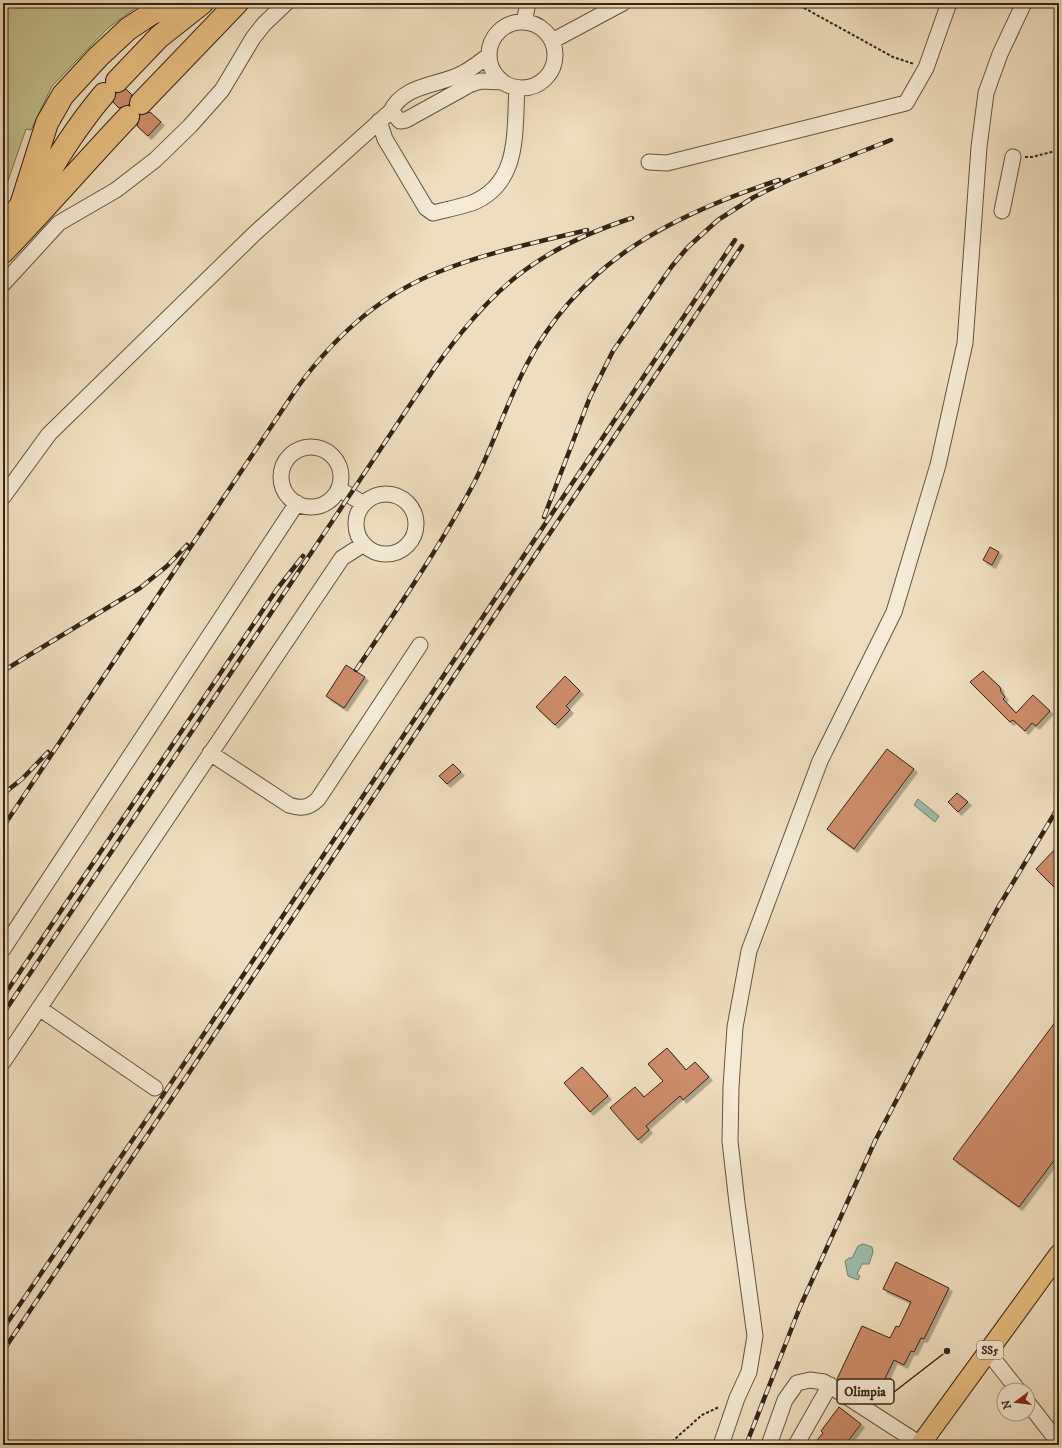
<svg xmlns="http://www.w3.org/2000/svg" width="1062" height="1448" viewBox="0 0 1062 1448" font-family="'IM FELL DW Pica',serif">
<defs>
<filter id="shadow"><feDropShadow dx="3.5" dy="3.5" stdDeviation="0" flood-color="#0004"/></filter>
</defs>
<rect width="100%" height="100%" fill="#eedebf"/>
<filter id="stains"><feTurbulence type="fractalNoise" baseFrequency=".005" numOctaves="4"/><feColorMatrix values="0 0 0 0 .2 0 0 0 0 .09 0 0 0 0 .02 0 0 0 .5 -.17"/></filter>
<radialGradient id="worn" r=".72"><stop offset=".6" stop-color="#630" stop-opacity="0"/><stop offset="1" stop-color="#630" stop-opacity=".3"/></radialGradient>
<!-- green -->
<path fill="#c0bf8c" stroke="#7a7250" d="M3,3h139l-34,25 -56,58 -21,44 -5,-1 -23,66z"/>
<!-- water -->
<path fill="#9bbdac" stroke="#728070" d="M918,799l21,17 -4,6 -21,-17z
M863,1244l9,3 1,5 -4,12h-7l-5,10 3,2 -2,4 -10,-4 -3,-15 4,-3h3l6,-12z"/>
<!-- building -->
<path fill="#cd8c6a" stroke="#352515" filter="url(#shadow)" d="M126,89l6,6 -3,10 -10,3 -6,-6 3,-9z
M150,112l11,10 -13,14 -11,-10 3,-11z
M990,547l9,5 -7,13 -9,-5z
M346,665l19,12 -21,31 -18,-12z
M983,671l17,16 1,5 4,5 -2,2 13,14 17,-18 17,16 -14,15 -4,-3 -7,8 -12,-11 -3,2 -40,-40z
M565,676l15,15 -14,15 4,4 -15,15 -19,-18z
M887,749l27,20 -60,80 -27,-20z
M453,764l8,8 -14,12 -8,-8z
M957,793l11,9 -10,10 -10,-10z
M1059,845v47l-23,-23z
M1059,1017v137l-40,53 -66,-48z
M667,1048l19,22 9,-8 14,15 -26,23 -3,-4 -34,30 3,4 -11,10 -28,-32 25,-21 9,10 19,-16 -15,-17z
M582,1067l26,29 -18,16 -26,-29z
M896,1262l53,26 -25,51 -3,-1 -7,14 -3,-1 -7,14 -10,-5 -20,41 -17,-8 -20,-14 25,-53 28,12 6,-12 3,1 12,-25 -28,-13z
M839,1407l22,17 -16,21h-32l10,-12 -2,-2z"/>
<g fill="none" stroke-linecap="round" stroke-linejoin="round">
<!-- minor casing -->
<g stroke="#635340" stroke-width="17">
<path id="minor" d="M524,22l4,-19
M489 55a33 33 0 1 1 66 0a33 33 0 1 1-66 0Z
M552,41l71,-38
M489,55c-8,6 -16,13 -26,18 -24,13 -59,11 -72,38l9,10 6,-1 65,-36 10,-3 22,1
M379,121l6,18 41,69 7,5c12,-3 26,-6 39,-10 49,-20 42,-72 45,-115
M649,162l18,1 239,-60 20,-35 23,-65
M1002,211l11,-54
M3,284l56,-61 57,-33 39,-30 35,-34 32,-36 31,-52 11,-14 22,-21
M281 477a30 30 0 1 1 60 0a30 30 0 1 1-60 0Z
M339,489l25,15
M356 524a30 30 0 1 1 60 0a30 30 0 1 1-60 0Z
M3,497l46,-63 205,-200 137,-123
M210,753l79,52c12,4 20,3 29,-6l102,-154
M3,949l294,-446
M39,1008l116,80
M3,1062l339,-504 22,-14
M988,1352l30,38
M1028,1403l31,40
M721,1445l16,-47 12,-26 6,-36 -18,-133 -7,-62 1,-54 4,-60 14,-76 71,-190 74,-149 44,-147 27,-122 14,-196 7,-54 14,-39 24,-51
M769,1445l16,-45 12,-17 13,-3 14,2 96,62
M796,1445l34,-60"/>
</g>
<!-- major casing -->
<g stroke="#352515" stroke-width="21">
<path id="major" d="M920,1445l139,-191"/>
</g>
<!-- highway casing -->
<g stroke="#352515" stroke-width="24">
<path id="highway" d="M117,81l42,-44 43,-34
M141,103l96,-100
M33,201c21,-39 43,-74 71,-107
M3,227l18,-22 26,-82 16,-28 35,-38 30,-28 24,-16 29,-10
M3,252c43,-44 83,-91 125,-135"/>
</g>
<!-- path -->
<path stroke="#352515" stroke-width="2" stroke-dasharray="3 2" stroke-linecap="butt" d="M795,3l98,54 21,7
M1025,157h7l27,-7
M668,1445l34,-30 17,-8"/>
<!-- minor -->
<use href="#minor" stroke="#f4ead5" stroke-width="15"/>
<!-- major -->
<use href="#major" stroke="#e7bf80" stroke-width="19"/>
<!-- highway -->
<use href="#highway" stroke="#e7bf80" stroke-width="22"/>
<!-- rail casing -->
<g stroke="#352515" stroke-width="4.5">
<path id="rail" d="M544,517l46,-120 23,-46 59,-85 16,-19 30,-27 36,-23 35,-17 102,-40
M356,670c42,-62 84,-123 119,-189 19,-38 32,-79 52,-117 55,-104 145,-149 252,-184
M3,671l137,-83 27,-22 20,-21
M3,794l19,-15 26,-27
M3,827l294,-439c37,-51 83,-94 144,-117 47,-19 98,-29 146,-41
M3,997l274,-408 26,-33
M3,1014l431,-645c57,-81 103,-120 198,-151
M3,1329l150,-219 582,-870
M3,1351l739,-1105
M746,1445l54,-138 75,-166 121,-230 63,-105"/>
</g>
<!-- rail -->
<use href="#rail" stroke="#f4ead5" stroke-width="3" stroke-dasharray="9" stroke-linecap="butt"/>
</g>
<g text-anchor="middle" stroke-width="3" stroke-linejoin="round" paint-order="stroke">
<!-- shield labels -->
<rect fill="#f4ead5" stroke="#6e604f" stroke-width="1" x="977" y="1341" width="26" height="18" rx="3"/>
<g font-size="11" font-weight="bold" fill="#352515">
<text x="990" y="1354">SS5</text>
</g>
</g>
<!-- callouts -->
<path fill="none" stroke="#352515" stroke-width="1.5" d="M947 1351L894 1392"/>
<circle fill="#352515" stroke="#f4ead5" stroke-width="1.5" cx="947" cy="1351" r="4"/>
<rect fill="#f4ead5" stroke="#352515" stroke-width="1.5" x="837" y="1379" width="57" height="25" rx="4"/>
<g font-size="13" text-anchor="middle" font-weight="bold" fill="#352515">
<text x="865" y="1396">Olimpia</text>
</g>
<!-- margin -->
<rect width="1062" height="1448" fill="none" stroke="#eedebf" stroke-width="16"/>
<rect x="4" y="4" width="1054" height="1440" fill="none" stroke="#352515" stroke-width="2"/>
<rect x="8" y="8" width="1046" height="1432" fill="none" stroke="#352515"/>
<!-- north arrow -->
<g transform="translate(1016 1402) rotate(255)"><circle r="19" fill="#f4ead5" stroke="#a89b88"/>
<path d="M0-3L7 15L0 10L-7 15Z" fill="#8f2418"/>
<text y="-6" font-size="11" font-weight="bold" text-anchor="middle" fill="#352515">N</text>
</g>
<rect width="100%" height="100%" filter="url(#stains)"/>
<rect width="100%" height="100%" fill="url(#worn)"/>
</svg>
